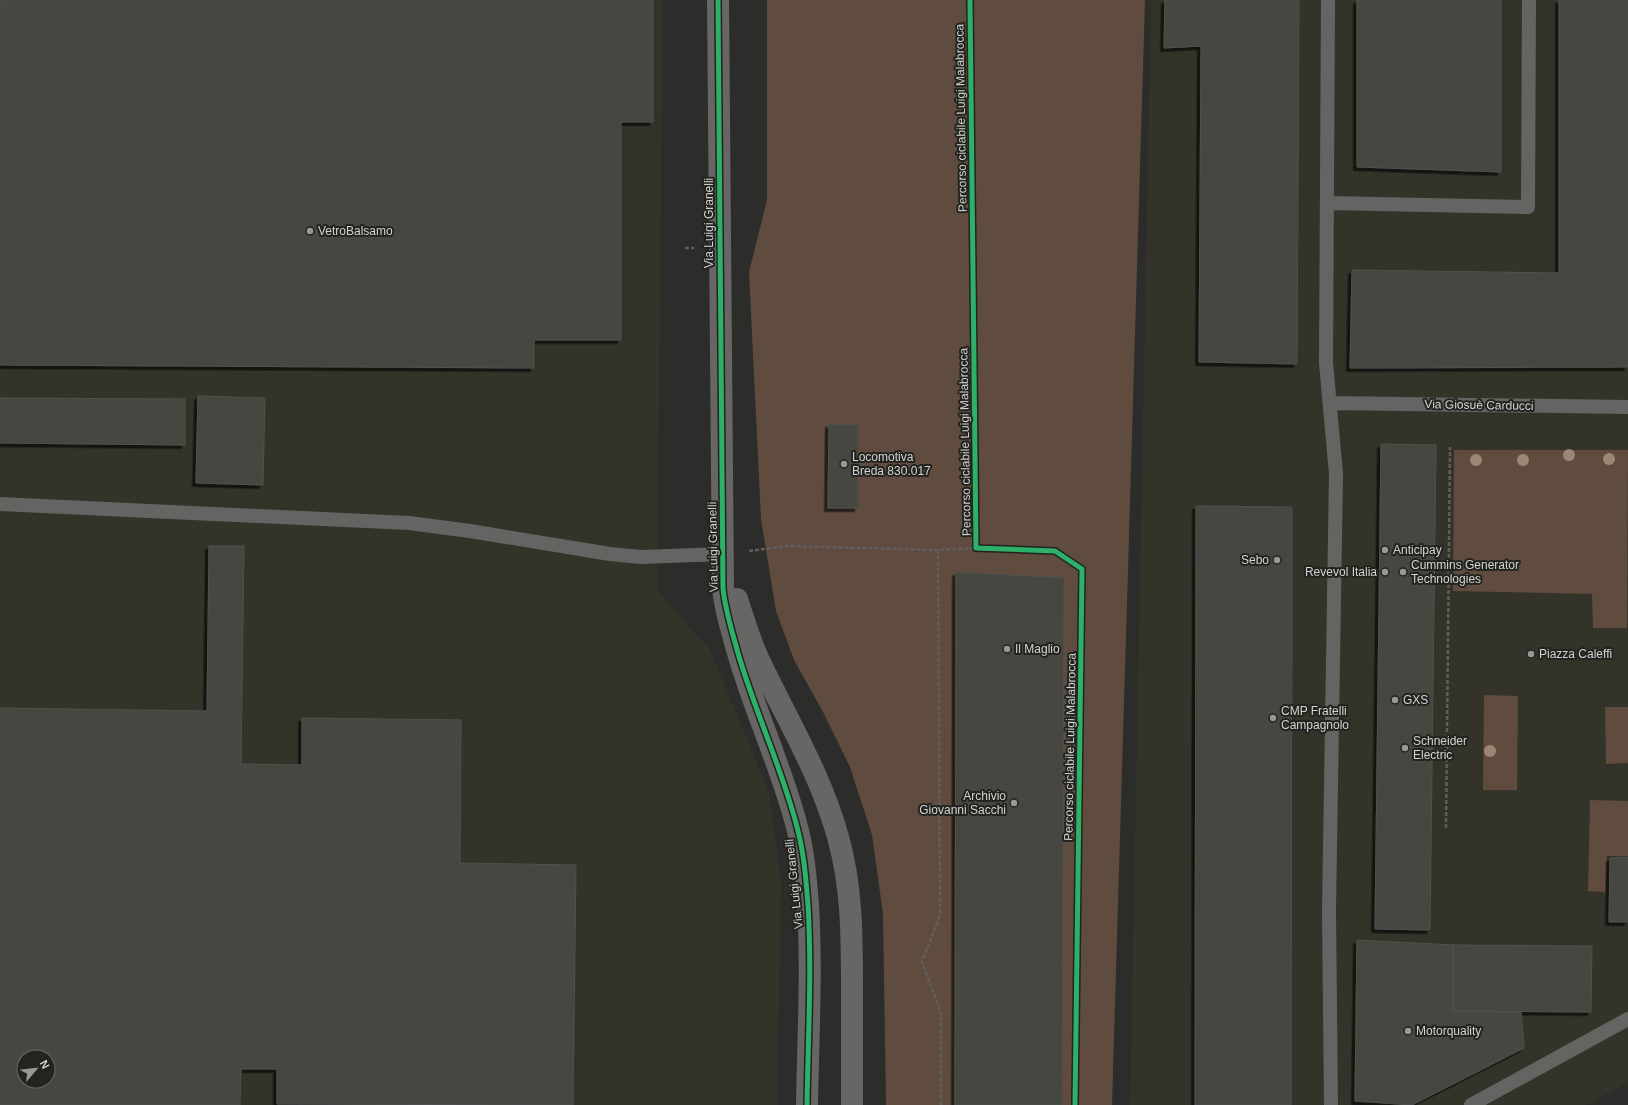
<svg xmlns="http://www.w3.org/2000/svg" width="1628" height="1105" viewBox="0 0 1628 1105" font-family="Helvetica,sans-serif">
<defs>
<filter id="shadow"><feDropShadow dx="-3.5" dy="3.5" stdDeviation="0" flood-color="#0009"/></filter>
</defs>
<rect width="100%" height="100%" fill="#2c2c2a"/>
<!-- built -->
<path fill="#34332a" fill-rule="evenodd" d="M0,0h663l-6,590 53,60 59,142 12,91 -4,222h-777zM24,1057h24v24h-24z
M1151,0h477v1083l-43,22h-455z"/>
<!-- green -->
<path fill="#5f4c3e" d="M767,0h378l-33,1105h-226l-3,-191 -11,-79 -22,-68 -27,-55 -29,-52 -18,-49 -15,-92 -12,-247 18,-72z
M1454,450h174l-1,178h-34l-1,-34 -139,-3z
M1484,695l34,1 -1,94h-34z
M1605,707h23v56l-22,1z
M1590,800l38,1v55h-21l-1,36 -18,-1z"/>
<!-- building -->
<path fill="#444641" stroke="#50514f" fill-rule="evenodd" filter="url(#shadow)" d="M0,0h653v122h-32v218h-87v28l-534,-3z
M1165,0h134l-2,364 -98,-2 2,-316 -37,2z
M1357,0h144v172l-144,-5z
M1559,0h69v367l-278,1 2,-98 207,3z
M198,396l67,2 -2,87 -67,-2z
M0,398l185,1v46l-185,-2z
M829,424l29,1v83h-30z
M1381,444l55,1 -6,485 -55,-1z
M1196,506l96,1 -1,598h-96z
M209,546h35l-3,218 61,1v-47l159,2 -1,143 116,2 -3,240 -296,-1v-35h-36l-1,36h-240v-397l207,3zM24,1057h24v24h-24z
M956,572l108,6 -2,527h-107z
M1628,857v65h-19l1,-64z
M1357,940l96,5v66l68,1 3,36 -112,57 -57,-4z
M1453,945l139,1 -1,66 -138,-1z"/>
<g fill="none" stroke-linecap="round" stroke-linejoin="round">
<!-- path -->
<path stroke="#605f5e" stroke-width="2.5" stroke-dasharray="4 2" stroke-linecap="butt" d="M685,248h9
M749,551l39,-5 150,4
M1446,828l4,-381
M941,1105v-92l-19,-51 18,-47 -2,-365 38,-2"/>
<!-- lane -->
<path stroke="#646463" stroke-width="14" d="M1328,0l-2,363 10,111 -7,436 2,195
M1327,203l201,4 1,-207
M1330,403l298,4
M0,504l409,19 61,8 140,23 31,3 82,-3
M1471,1105l157,-86"/>
<!-- secondary -->
<path stroke="#676665" stroke-width="22" d="M718,0l5,588c2,22 9,43 15,65 17,59 44,115 59,174 7,26 9,52 11,78 4,67 0,134 -1,200
M737,599c6,19 12,38 20,57 28,60 63,116 81,181 14,49 14,100 14,150 0,39 0,79 0,118"/>
<!-- cycleway casing -->
<g stroke="#232320" stroke-width="8">
<path id="cycleway" d="M718,0l5,588c2,22 9,43 15,65 17,59 44,115 59,174 7,26 9,52 11,78 4,67 0,134 -1,200
M970,0l6,548 79,3 27,18 -7,536"/>
</g>
<!-- cycleway -->
<use href="#cycleway" stroke="#2db169" stroke-width="5"/>
</g>
<!-- trees -->
<g fill="#9d8676">
<circle cx="1569" cy="455" r="6"/>
<circle cx="1609" cy="459" r="6"/>
<circle cx="1476" cy="460" r="6"/>
<circle cx="1523" cy="460" r="6"/>
<circle cx="1490" cy="751" r="6"/>
</g>
<!-- markers -->
<g fill="#989896" stroke="#232320" stroke-width="1.5">
<circle cx="310" cy="231" r="4"/>
<circle cx="844" cy="464" r="4"/>
<circle cx="1385" cy="550" r="4"/>
<circle cx="1277" cy="560" r="4"/>
<circle cx="1385" cy="572" r="4"/>
<circle cx="1403" cy="572" r="4"/>
<circle cx="1007" cy="649" r="4"/>
<circle cx="1531" cy="654" r="4"/>
<circle cx="1395" cy="700" r="4"/>
<circle cx="1273" cy="718" r="4"/>
<circle cx="1405" cy="748" r="4"/>
<circle cx="1014" cy="803" r="4"/>
<circle cx="1408" cy="1031" r="4"/>
</g>
<g text-anchor="middle" stroke-width="4" stroke-linejoin="round" paint-order="stroke">
<!-- street labels -->
<g font-size="12" fill="#d2d2d0" stroke="#232320">
<text transform="translate(961 118) rotate(-91)" y="4">Percorso ciclabile Luigi Malabrocca</text>
<text transform="translate(709 223) rotate(-90)" y="4">Via Luigi Granelli</text>
<text transform="translate(1479 405) rotate(1)" y="4">Via Giosuè Carducci</text>
<text transform="translate(965 442) rotate(-91)" y="4">Percorso ciclabile Luigi Malabrocca</text>
<text transform="translate(713 547) rotate(-91)" y="4">Via Luigi Granelli</text>
<text transform="translate(1070 747) rotate(-89)" y="4">Percorso ciclabile Luigi Malabrocca</text>
<text transform="translate(794 884) rotate(-96)" y="4">Via Luigi Granelli</text>
</g>
<!-- poi labels -->
<g font-size="12" fill="#d2d2d0" stroke="#232320" text-anchor="start">
<text x="318" y="235">VetroBalsamo</text>
<text x="852" y="461">Locomotiva<tspan x="852" dy="14">Breda 830.017</tspan></text>
<text x="1393" y="554">Anticipay</text>
<text x="1269" y="564" text-anchor="end">Sebo</text>
<text x="1411" y="569">Cummins Generator<tspan x="1411" dy="14">Technologies</tspan></text>
<text x="1377" y="576" text-anchor="end">Revevol Italia</text>
<text x="1015" y="653">Il Maglio</text>
<text x="1539" y="658">Piazza Caleffi</text>
<text x="1403" y="704">GXS</text>
<text x="1281" y="715">CMP Fratelli<tspan x="1281" dy="14">Campagnolo</tspan></text>
<text x="1413" y="745">Schneider<tspan x="1413" dy="14">Electric</tspan></text>
<text x="1006" y="800" text-anchor="end">Archivio<tspan x="1006" dy="14">Giovanni Sacchi</tspan></text>
<text x="1416" y="1035">Motorquality</text>
</g>
</g>
<!-- north arrow -->
<g transform="translate(36 1069) rotate(62)"><circle r="19" fill="#232320" stroke="#696966"/>
<path d="M0-3L7 15L0 10L-7 15Z" fill="#989896"/>
<text y="-6" font-size="11" font-weight="bold" text-anchor="middle" fill="#d2d2d0">N</text>
</g>
</svg>
